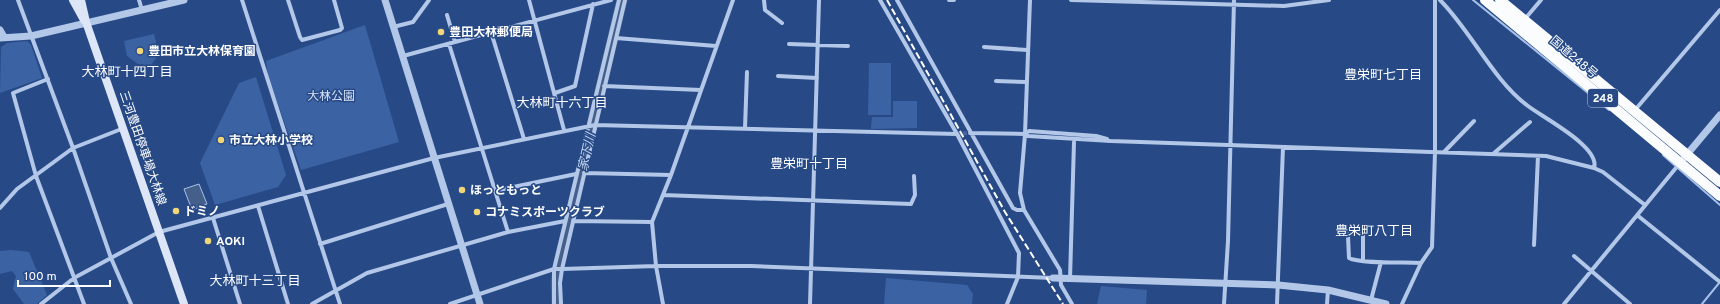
<svg xmlns="http://www.w3.org/2000/svg" width="1720" height="304" viewBox="0 0 1720 304" font-family="Overpass,'Noto Sans JP',sans-serif">
<rect width="100%" height="100%" fill="#274a87"/>
<!-- green -->
<path fill="#3b63a4" d="M365,25l34,117 -98,28 -33,-95 -2,-14z
M154,34l5,20 -8,11 -13,-1 -11,-8 -3,-15z
M27,41l4,4 11,33 -42,15 1,-46 6,-4z
M869,63h22v52h-23z
M256,77l30,98 -8,12 -63,18 -15,-42 39,-80z
M893,101h24v27l-46,1 1,-12h21z
M11,250l18,2 18,43 -10,9h-13l-11,-15 3,-13 -4,-5 -12,3v-23z
M886,278l81,7 6,9 -1,10h-88z
M1101,286l46,4 -1,14h-49z"/>
<!-- water -->
<path fill="#455f8b" stroke="#a7c1e9" d="M199,184l8,20 -15,6 -8,-21z"/>
<g fill="none" stroke-linecap="round" stroke-linejoin="round">
<!-- stream -->
<path stroke="#a7c1e9" stroke-width="2" d="M1473,0l136,110
M1663,155l57,50
M1702,304l18,-22"/>
<!-- river -->
<path stroke="#455f8b" stroke-width="11" d="M557,304l-1,-22 3,-19 63,-263"/>
<!-- minor-tunnel -->
<path stroke="#476599" stroke-width="4" stroke-dasharray="4 2" stroke-linecap="butt" d="M957,134l13,-1"/>
<!-- minor -->
<path stroke="#b3c7e8" stroke-width="4" d="M18,0l55,148 38,110 20,46
M139,0l3,10
M242,0l98,304
M288,0l12,37 2,3 38,-10 2,-2 -8,-28
M529,0l35,130
M764,0l1,10 17,13
M880,0l77,134 62,119 -1,24 -11,27
M897,0l116,208 4,2h7
M949,0h5
M1030,0l-5,134 -5,59 4,17 36,60 1,15 11,19
M1071,0l213,6 45,-6
M1440,0c31,31 53,80 88,106 14,11 73,41 66,62
M447,15l8,27
M1524,20l17,-20
M393,27l20,-5 16,-22
M491,32l33,107
M616,38l100,8
M449,44l59,188
M789,44l59,2
M984,47l43,3
M403,56l208,-56
M778,76l39,2
M48,79l-35,14 23,83 48,128
M996,81l30,1
M604,86l97,4
M555,93l20,-7 18,-82
M1635,110l85,-100
M745,128l2,-56
M970,133l55,1 3,2 83,5 435,15 48,12 9,4 42,33
M1025,134l4,-3 67,5 11,3
M1444,152l30,-31
M1493,154l37,-32
M584,173l87,2
M494,191l82,-17
M663,195l248,9 4,-9 -1,-19
M258,206l30,98
M0,208l17,-19 56,-41 51,-20
M1637,215l83,67
M213,218l27,86
M573,221l79,1
M320,244l128,-40
M1534,245l4,-89
M1574,256l56,48
M1363,261v-26l-1,-2h-12l-2,3 1,22c11,6 56,4 72,5
M1070,279l4,-137
M1371,300l10,-38
M41,304l33,-26 85,-46 275,-74 161,-33 362,9
M312,304l55,-31 141,-41 57,-11
M450,304l104,-35h8l94,-3h95l302,12
M554,304v-35l65,-269
M561,304l-1,-21 2,-14 63,-269
M663,304l-7,-38 -4,-44 19,-47 62,-175
M810,304l9,-304
M1224,304l4,-63 6,-241
M1277,304l6,-157
M1327,304l1,-14
M1402,304l19,-41 11,-16 3,-95v-152
M1564,304l116,-141"/>
<!-- tertiary -->
<path stroke="#b3c7e8" stroke-width="7" d="M385,0l95,304
M0,30l4,7
M0,38l31,-2 153,-36
M1684,158l36,-43
M1053,278l225,7 50,5 58,14"/>
<!-- secondary -->
<path stroke="#dde6f7" stroke-width="8" d="M73,0l11,20
M81,0l5,22 98,282"/>
<!-- trunk -->
<path stroke="#fafcfe" stroke-width="10" d="M1485,0l235,196
M1500,0l220,182"/>
<!-- rail -->
<path stroke="#fff" stroke-width="2" stroke-dasharray="7 3" stroke-linecap="butt" d="M887,0l118,212 58,92"/>
</g>
<!-- markers -->
<g fill="#f1d678" stroke="#274a87" stroke-width="1.5">
<circle cx="441" cy="32" r="4"/>
<circle cx="140" cy="51" r="4"/>
<circle cx="221" cy="140" r="4"/>
<circle cx="462" cy="190" r="4"/>
<circle cx="176" cy="211" r="4"/>
<circle cx="477" cy="212" r="4"/>
<circle cx="208" cy="241" r="4"/>
</g>
<g text-anchor="middle" stroke-width="3" stroke-linejoin="round" paint-order="stroke">
<!-- shield labels -->
<rect fill="#274a87" stroke="#bec9db" stroke-width="1" x="1588" y="89" width="30" height="18" rx="3"/>
<g font-size="11" font-weight="bold" fill="#fff">
<text x="1603" y="102">248</text>
</g>
<!-- poi labels -->
<g font-size="12" font-weight="bold" fill="#fff" stroke="#274a87" text-anchor="start">
<text x="449" y="36">豊田大林郵便局</text>
<text x="148" y="55">豊田市立大林保育園</text>
<text x="229" y="144">市立大林小学校</text>
<text x="470" y="194">ほっともっと</text>
<text x="184" y="215">ドミノ</text>
<text x="485" y="216">コナミスポーツクラブ</text>
<text x="216" y="245">AOKI</text>
</g>
<!-- street labels -->
<g font-size="12" fill="#fff" stroke="#274a87">
<text transform="translate(1574 57) rotate(40)" y="4">国道248号</text>
<text transform="translate(143 148) rotate(71)" y="4">三河豊田停車場大林線</text>
</g>
<!-- park labels -->
<g font-size="12" fill="#d7e3f7" stroke="#274a87">
<text x="331" y="100">大林公園</text>
</g>
<!-- neighbourhood labels -->
<g font-size="13" fill="#fff" stroke="#274a87">
<text x="127" y="76">大林町十四丁目</text>
<text x="1383" y="79">豊栄町七丁目</text>
<text x="562" y="107">大林町十六丁目</text>
<text x="809" y="168">豊栄町十丁目</text>
<text x="1374" y="235">豊栄町八丁目</text>
<text x="255" y="285">大林町十三丁目</text>
</g>
<!-- water labels -->
<g font-size="13" font-style="italic" fill="#bed2f0" stroke="#274a87">
<text transform="translate(586 152) rotate(-77)" y="5">家下川</text>
</g>
</g>
<!-- scale -->
<path d="M18 280v6h92v-6" fill="none" stroke="#ffffff" stroke-width="2"/>
<text x="24" y="280" font-size="12" fill="#ffffff" stroke="#274a87" stroke-width="3" paint-order="stroke">100 m</text>
</svg>
